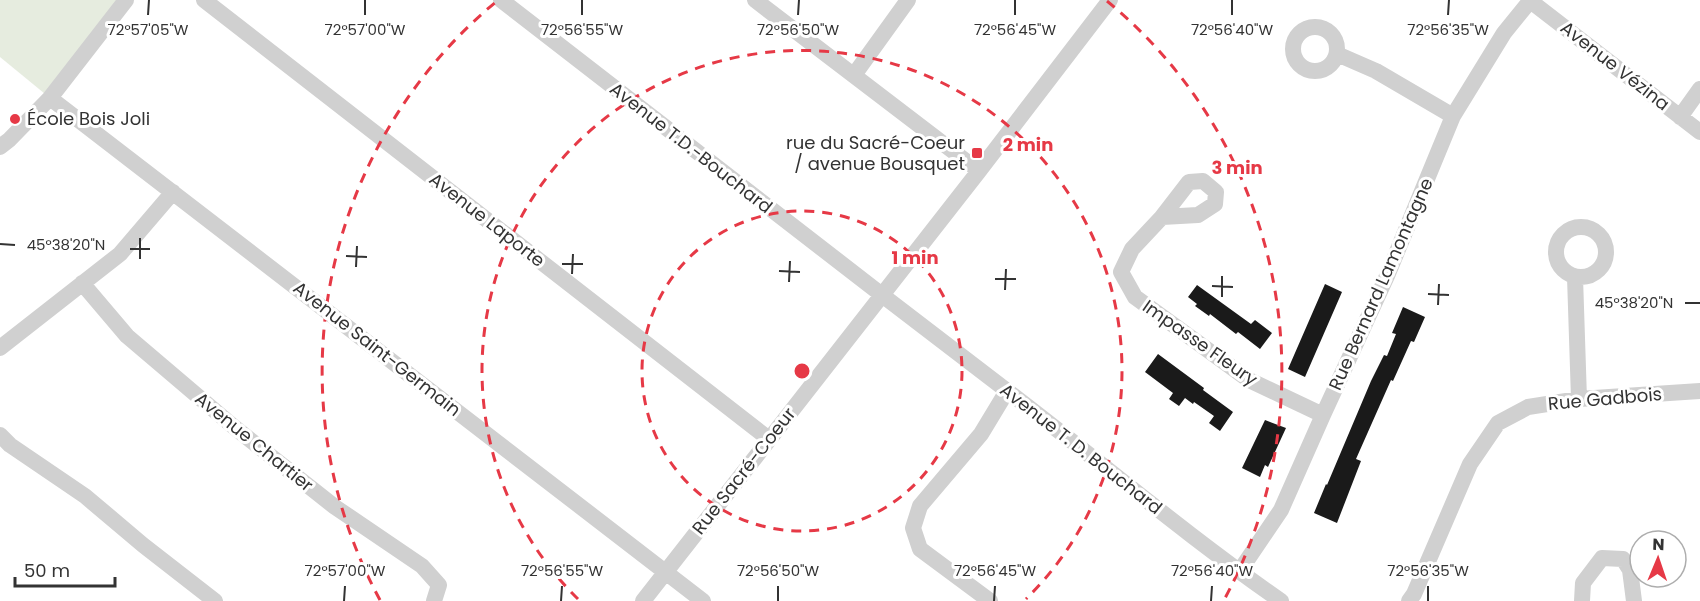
<svg xmlns="http://www.w3.org/2000/svg" width="1700" height="601" viewBox="0 0 1700 601" font-family="Poppins,sans-serif">
<rect width="100%" height="100%" fill="#fff"/>
<!-- green -->
<path fill="#e6ecdf" d="M0,0h123l-73,98 -50,-41z"/>
<!-- building -->
<path fill="#1a1a1a" d="M1325,284l17,8 -37,85 -17,-8z
M1197,285l54,39 4,-4 17,13 -12,16 -22,-17 -2,2 -26,-20 -1,2 -14,-10 2,-2 -9,-7z
M1403,307l22,10 -11,25 -3,-1 -18,40 -2,-1 -35,79 5,2 -24,62 -23,-10 12,-29 1,1 44,-104 13,-26 3,1 9,-22 -4,-1z
M1158,354l46,34 -1,2 30,22 -13,19 -11,-8 5,-7 -20,-14 -1,2 -8,-6 -6,8 -10,-7 4,-6 -28,-21z
M1265,420l21,8 -18,39 -3,-2 -5,12 -18,-9z"/>
<g fill="none" stroke-linecap="round" stroke-linejoin="round">
<!-- minor -->
<path stroke="#d0d0d0" stroke-width="16" d="M204,0l565,439
M501,0c168,131 336,261 505,390 92,70 180,145 275,211
M755,0l224,171
M1529,0l171,132
M1293 49a22 22 0 1 1 44 0a22 22 0 1 1-44 0Z
M1337,54l39,17 77,45
M854,75l54,-75
M50,98l653,503
M1680,117l20,-28
M0,147l9,-7 41,-42 76,-98
M1162,217l27,-35 14,-1 13,11 -1,12 -17,11 -36,2 -30,32 -11,23 14,25 114,83 74,35
M1556 252a25 25 0 1 1 50 0a25 25 0 1 1-50 0Z
M1575,277l4,122
M82,283l45,53 107,91 101,80 87,59 17,19 -5,16
M0,348l120,-94 53,-62
M0,435l10,10 75,51 58,49 72,56
M1239,572l42,-62 42,-95 64,-139 66,-160 51,-83 26,-32
M643,601l336,-430 131,-171
M990,601l-70,-52 -7,-21 7,-22 61,-72 26,-43
M1409,601l5,-7 56,-130 28,-41 30,-16 51,-8 121,-8
M1582,601l1,-18 19,-25 21,1 7,11 4,31"/>
</g>
<!-- ticks -->
<path fill="none" stroke="#333" stroke-width="2" d="M148,15l1,-15M365,15v-15M582,15v-15M798,15l1,-15M1015,15v-15M1232,15v-15M1448,15l1,-15M0,244l15,1M130,249h20M346,256l21,1M140,259v-21M562,264h21M356,267l1,-21M779,271l21,1M572,274l1,-20M995,279h21M789,282l1,-21M1212,286l21,1M1005,290l1,-21M1428,294l21,1M1222,297v-21M1685,303h15M1438,305l1,-21M344,601l1,-15M561,601l1,-15M778,601v-15M994,601l1,-15M1211,601l1,-15M1428,601v-15"/>
<!-- distance rings -->
<g fill="none" stroke="#e63946" stroke-width="3" stroke-dasharray="10 8">
<circle cx="802" cy="371" r="160"/>
<path d="M578 599A320 320 0 1 1 1026 599"/>
<path d="M380 600A480 480 0 0 1 497 1M1107 1A480 480 0 0 1 1224 600"/>
</g>
<!-- markers -->
<g fill="#e63946" stroke="#fff" stroke-width="2">
<circle cx="15" cy="119" r="6"/>
<rect x="971" y="147" width="12" height="12" rx="3"/>
</g>
<g text-anchor="middle" stroke-width="6" stroke-linejoin="round" paint-order="stroke">
<!-- street labels -->
<g font-size="18" fill="#333" stroke="#fff">
<text transform="translate(1615 66) rotate(38)" y="6">Avenue Vézina</text>
<text transform="translate(691 148) rotate(38)" y="6">Avenue T.D.-Bouchard</text>
<text transform="translate(487 220) rotate(38)" y="6">Avenue Laporte</text>
<text transform="translate(1381 284) rotate(-66)" y="6">Rue Bernard Lamontagne</text>
<text transform="translate(1200 343) rotate(35)" y="6">Impasse Fleury</text>
<text transform="translate(377 349) rotate(38)" y="6">Avenue Saint-Germain</text>
<text transform="translate(1605 399) rotate(-5)" y="6">Rue Gadbois</text>
<text transform="translate(254 442) rotate(39)" y="6">Avenue Chartier</text>
<text transform="translate(1081 449) rotate(38)" y="6">Avenue T. D. Bouchard</text>
<text transform="translate(744 471) rotate(-52)" y="6">Rue Sacré-Coeur</text>
</g>
<!-- poi labels -->
<g font-size="18" fill="#333" stroke="#fff" text-anchor="start">
<text x="27" y="125">École Bois Joli</text>
<text x="965" y="149" text-anchor="end">rue du Sacré-Coeur<tspan x="965" dy="21">/ avenue Bousquet</tspan></text>
</g>
</g>
<g font-size="15" text-anchor="middle" fill="#333" stroke="#fff" stroke-width="6" stroke-linejoin="round" paint-order="stroke">
<text x="148" y="35">72°57'05"W</text>
<text x="365" y="35">72°57'00"W</text>
<text x="582" y="35">72°56'55"W</text>
<text x="798" y="35">72°56'50"W</text>
<text x="1015" y="35">72°56'45"W</text>
<text x="1232" y="35">72°56'40"W</text>
<text x="1448" y="35">72°56'35"W</text>
<text x="66" y="250">45°38'20"N</text>
<text x="1634" y="308">45°38'20"N</text>
<text x="345" y="576">72°57'00"W</text>
<text x="562" y="576">72°56'55"W</text>
<text x="778" y="576">72°56'50"W</text>
<text x="995" y="576">72°56'45"W</text>
<text x="1212" y="576">72°56'40"W</text>
<text x="1428" y="576">72°56'35"W</text>
</g>
<circle cx="802" cy="371" r="9" fill="#e63946" stroke="#fff" stroke-width="3"/>
<g font-size="18" text-anchor="middle" font-weight="bold" fill="#e63946" stroke="#fff" stroke-width="6" stroke-linejoin="round" paint-order="stroke">
<text x="1028" y="151">2 min</text>
<text x="1237" y="174">3 min</text>
<text x="915" y="264">1 min</text>
</g>
<!-- north arrow -->
<g transform="translate(1658 559) rotate(2)"><circle r="28" fill="#ffffff" stroke="#adadad" stroke-width="1.5"/>
<path d="M0-4.5L10 22L0 15L-10 22Z" fill="#e63946"/>
<text y="-9" font-size="16" font-weight="bold" text-anchor="middle" fill="#333333">N</text>
</g>
<!-- scale -->
<path d="M15 577v9h100v-9" fill="none" stroke="#333333" stroke-width="3"/>
<text x="24" y="577" font-size="18" fill="#333333" stroke="#ffffff" stroke-width="4.5" paint-order="stroke">50 m</text>
</svg>
